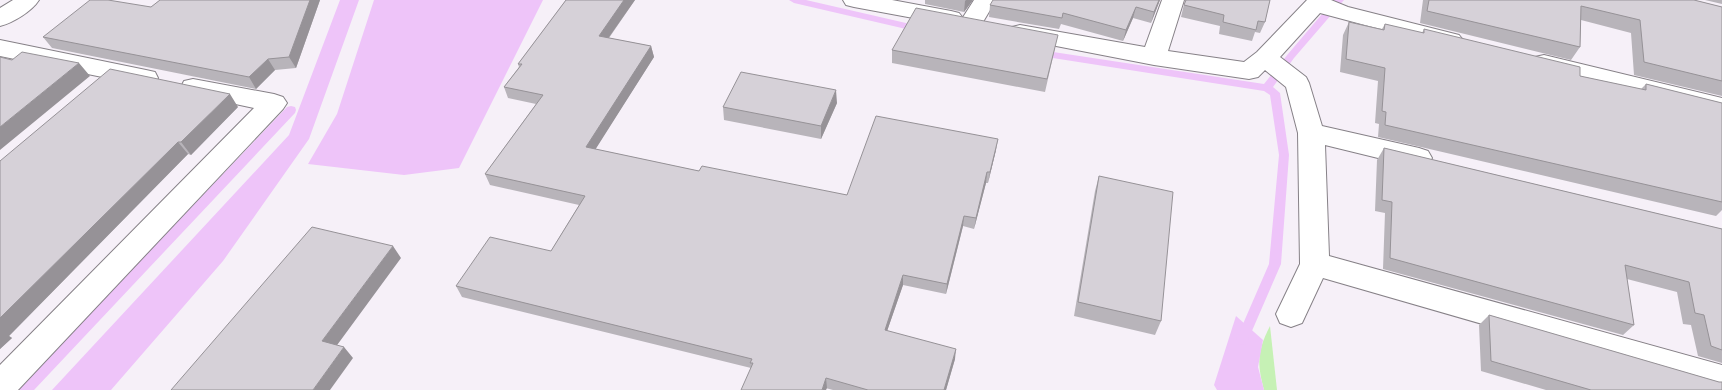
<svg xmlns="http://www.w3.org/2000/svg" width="1722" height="390" viewBox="0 0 1722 390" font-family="Ubuntu,sans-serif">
<rect width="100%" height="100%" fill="#f6f0f8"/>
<!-- green -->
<path fill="#c6f1b5" d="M1270,326l7,64h-13c-7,-26 -7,-39 6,-64z"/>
<!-- water -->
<path fill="#eec4f9" d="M340,0h19l-50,139 -86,122 -112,129h-59l237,-255z
M374,0h169l-84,168 -55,7 -96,-11 29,-50z
M1236,316l27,24 -5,27 6,23h-47l-3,-5z"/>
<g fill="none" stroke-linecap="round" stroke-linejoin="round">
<!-- stream -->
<path fill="#eec4f9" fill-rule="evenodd" d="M789,0h17l113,26 5,3 -5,3 -125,-29z
M1334,0h10l-50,58 -21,29 7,6 9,62 -8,109 -33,76 -1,4 -5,1 -5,-1 -1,-4 33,-76 10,-109 -9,-60 -6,-4 -224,-35 -5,-3 5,-3 224,34 24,-30z
M291,106l4,1 1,3 -1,3 -261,277h-16l2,-4 267,-279z"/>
<!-- minor casing -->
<g stroke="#868187" stroke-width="2">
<path id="minor" d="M843,0h49l59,11 8,2 4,5 -4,5 -8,2 -97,-18 -8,-2z
M974,0h22l-16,27 -8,2 -8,-2 -4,-5z
M1162,0h22l-16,51 76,11 13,-10 50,-52h24l17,7 111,28 4,5 -4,5 -8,3 -131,-35 -40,44 26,20 3,6 13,43 97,22 9,3 4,7 -4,7 -9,3 -94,-23 4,111 393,109v25h-11l-388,-112 -21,45 -11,4 -11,-4 -4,-9 24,-50 -2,-131 -12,-46 -21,-17 -7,7 -9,2 -95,-14 -134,-26 -8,-2 -4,-5 4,-5 8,-2 125,22z
M0,40l146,30 9,2 3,6 -3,6 -9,2 -146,-30z
M1544,55l178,43v18l-187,-47 -3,-6 3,-6z
M193,79l81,15 9,3 4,6 -4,6 -265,281h-18v-25l254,-257 -70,-15 -3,-6 3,-6z"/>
</g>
<!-- tertiary casing -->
<g stroke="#868187" stroke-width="2">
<path id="tertiary" d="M13,0h26c-7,11 -26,23 -39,26v-18z"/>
</g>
<!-- minor -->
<use href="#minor" fill="#fff" fill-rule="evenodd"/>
<!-- tertiary -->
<use href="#tertiary" fill="#fff" fill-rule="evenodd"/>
</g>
<!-- wall -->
<path fill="#b8b4ba" d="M160,0h160l-24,68 -21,2 -19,19 -204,-41 -9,-11 108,-30z
M566,0h69l-26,38 42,8 3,11 -59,92 104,22 148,24 149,-45 -8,33h-2l-12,46 -11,-3 -17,68 -43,-9 -16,46 68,28 -9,31h-113l-82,-22 -289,-71 -6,-11 95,-35 28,-46 -89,-20 -5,-11 51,-70 -28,-6 -4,-11 15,-20 -1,-3z
M925,0h48l-9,12 -39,-8z
M1160,0l-9,23 -18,-5 -10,23 -62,-17 -2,5 -70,-12 1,-12z
M1185,0h85l-5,22 -5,11 -5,-1 -3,9 -33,-7 1,-8 -39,-9z
M1423,0h271l28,7v89l-88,-21 -3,-42 -50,-13 -1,27 -9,13 -151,-37z
M1705,0h17v4z
M1349,22l33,7 3,-5 37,9 2,-4 156,47 61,13 5,-5 76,19v107l-6,6 -338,-79 1,-13 -4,-1 3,-42 -38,-9 3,-37z
M1055,48l-10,44 -153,-29v-13z
M837,103l-16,36 -97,-19 -1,-13z
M238,107l-47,48 -3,-1 -179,182 3,2 -12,11v-188z
M1384,148l338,81v134l-24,-7 -7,-31 -8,-1 -6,-32 -50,-13 7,46 -11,10 -240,-66 2,-56 -10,-2 2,-51z
M1099,176l62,145 -6,14 -81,-19 21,-125z
M1489,315l230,67 3,8h-176l-65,-19 -2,-46z"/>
<!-- shaded-wall -->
<path fill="#969297" d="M310,0h10l-24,68 -7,-11z
M624,0h11l-33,47 -3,-11z
M966,0h7l-9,12 1,-11z
M1159,0h1l-9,23 3,-11z
M1136,7l-3,11 -10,23 3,-11z
M651,46l3,11 -64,101 -4,-11z
M268,59l7,11 -19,19 -7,-12z
M79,63l11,13 -90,74v-23z
M836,90l1,13 -16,36v-13z
M230,94l8,13 -47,48 -10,-13z
M998,139l-2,11 -8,33 2,-11z
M178,142l10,12 -179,182 3,2 -12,11v-31z
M987,172l-1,11 -12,46 2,-11z
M964,216l-1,10 -17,68 1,-10z
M393,246l8,12 -69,94 -10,-11z
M903,275v10l-19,55 1,-10z
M344,347l9,11 -23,32h-17z
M956,349l-1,10 -9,31h-2z
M826,378l1,10 -1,2h-4z"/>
<!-- building -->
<path fill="#d6d1d8" stroke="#969297" d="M90,0h18l43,7 9,-7h150l-21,57 -21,2 -19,18 -206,-40z
M566,0h58l-25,36 52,10 -65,101 113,24 3,-5 145,29 29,-79 122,23 -8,33h-3l-11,46 -12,-2 -17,68 -44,-9 -18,55 71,19 -12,41h-76l-42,-12 -4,12h-81l12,-27h-3l2,-4 -296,-73 34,-49 61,14 34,-55 -100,-22 58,-79 -39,-8 18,-23h-4z
M993,0h166l-5,12 -18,-5 -10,23 -63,-17 -1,5 -72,-13z
M1186,0h84l-5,22 -7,-1 -2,9 -33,-8 1,-7 -40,-10z
M1429,0h265l28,7v74l-78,-19 -4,-42 -59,-14 -1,41 -153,-36z
M916,8l142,27 -11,44 -155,-29z
M1349,22l35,8 1,-6 39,9v-4l156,38v9l66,14v-6l76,19v99l-337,-77 1,-13 -4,-1 3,-43 -39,-9z
M22,52l57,11 -79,64v-70l12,3z
M110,69l120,25 -49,48h-3l-178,176v-157z
M741,72l95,18 -15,36 -98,-19z
M1384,148l338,81v121l-11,-4 -7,-31 -9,-2 -6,-31 -64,-17 9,60 -244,-67 2,-56 -10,-2z
M1099,176l74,16 -12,129 -83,-19z
M312,227l81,19 -71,95 22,6 -31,43h-142z
M1489,315l230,67h3v8h-131l-100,-29z"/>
</svg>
